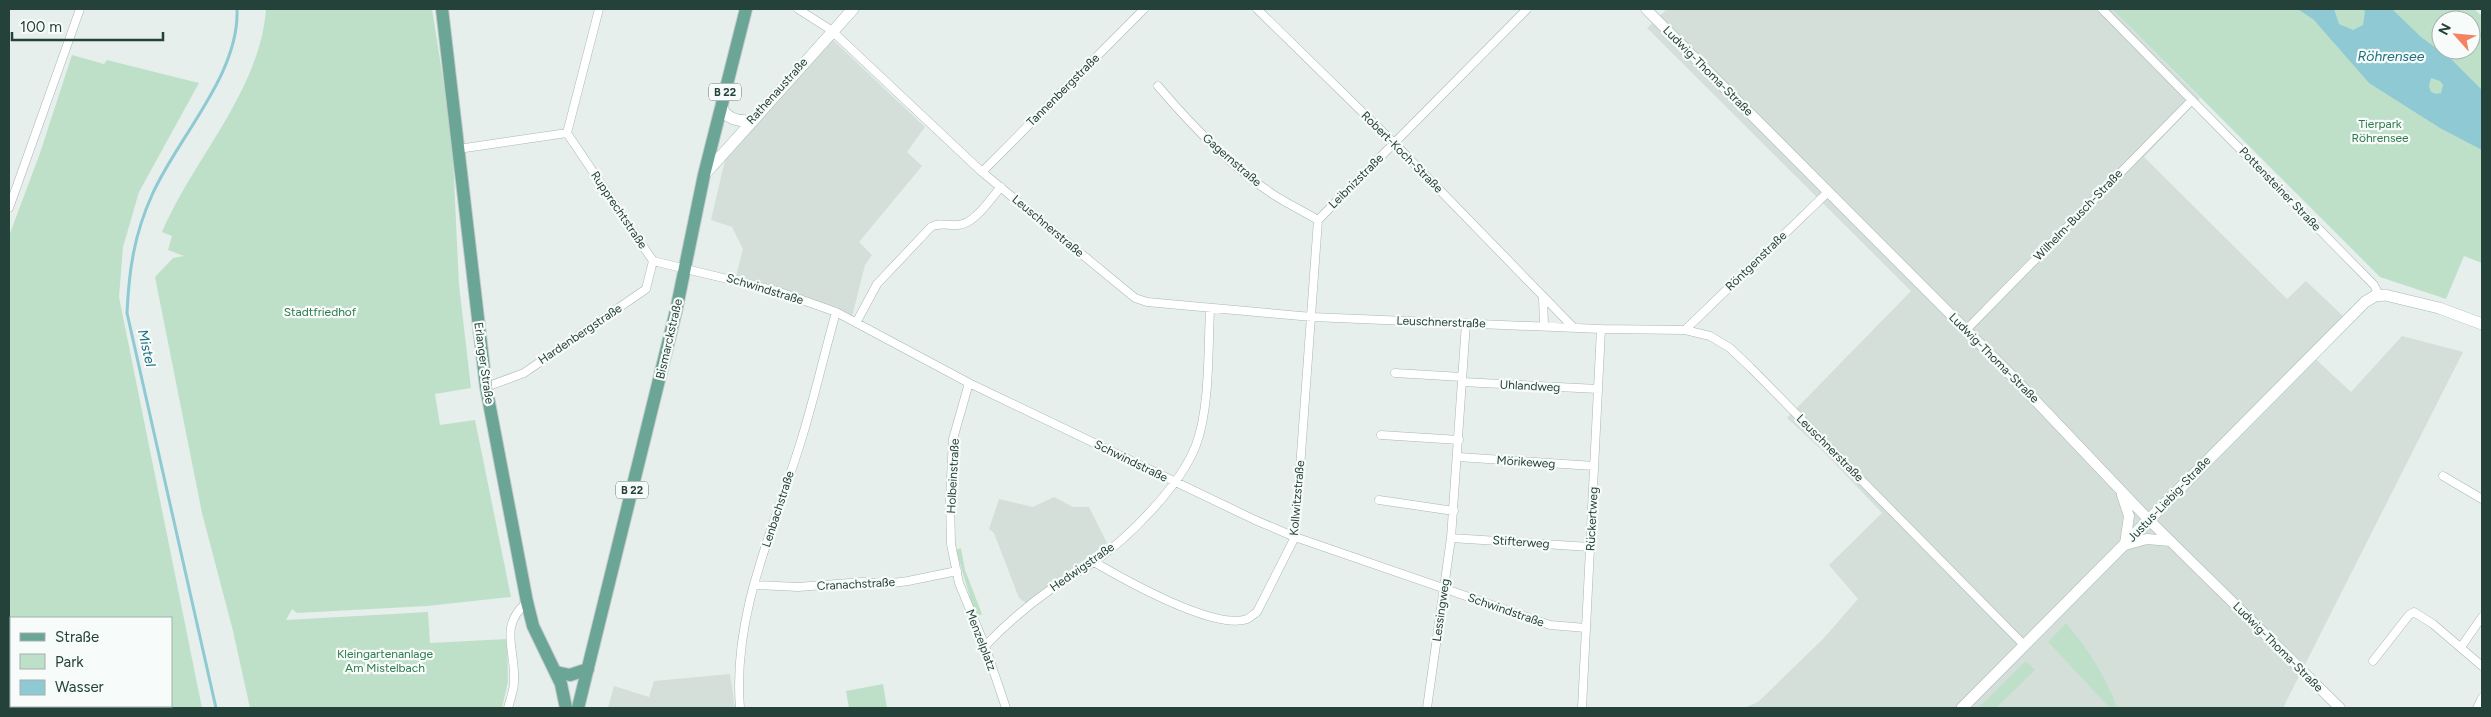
<svg xmlns="http://www.w3.org/2000/svg" width="2491" height="717" viewBox="0 0 2491 717" font-family="Figtree,sans-serif">
<rect width="100%" height="100%" fill="#e6efeb"/>
<!-- built -->
<path fill="#d4dfda" d="M1667,9h445l88,89 -56,59 143,142 19,-18 37,35 -35,36 43,40 51,-56 61,16 -180,356h-539l14,-6 65,-63 35,-40 -29,-34 53,-52 -59,-62 -36,-33 124,-127 -264,-263z
M831,38l94,89 -18,25 15,14 -63,76 13,13 -7,10 -13,52 -87,-32 -29,-8 7,-28 -11,-22 -21,-7 15,-64z
M1054,497l19,10h16l18,36 -81,60 -7,-5 -25,-65 -5,-4 10,-30 34,8z
M730,674l5,34h-127l6,-22 35,11 5,-16z"/>
<!-- green -->
<path fill="#bfe0c8" fill-rule="evenodd" d="M266,9h166l20,127 7,149 12,103 -36,6 5,31 35,-5 36,177 -84,9 -130,7 -5,-4 -6,11 142,-8 2,31 77,-4 1,43 -6,26h-252l-17,-77 -31,-118 -47,-236 18,-19 11,-2 -16,-6 4,-14 -10,-4c31,-73 98,-141 104,-223z
M2112,9h362l8,7v247l-18,-7 -18,43 -66,-22zM2441,20h30v30h-30z
M72,55l32,9 3,-4 92,23 -60,109 -16,55 -4,50 83,411h-193v-472l31,-83zM171,618v88h-160v-88z
M961,548l4,22 17,44 -6,3 -20,-67z
M2066,623c22,26 40,53 51,85h-7l-62,-66z
M2026,661l9,9 -39,38h-18z
M883,684l4,24h-38l-3,-17z"/>
<!-- water -->
<path fill="#8ec9d4" fill-rule="evenodd" d="M2298,9h36l5,15 14,6 10,-5 2,-13 -2,-3h29l29,28 31,23 30,30v60l-42,-22 -71,-45 -55,-63zM2431,78l9,3 3,4 -2,8 -5,1 -5,-2 -2,-6z"/>
<g fill="none" stroke-linecap="round" stroke-linejoin="round">
<!-- stream -->
<path stroke="#8ec9d4" stroke-width="3" d="M216,708l-89,-395c2,-43 7,-78 25,-118 25,-57 88,-121 85,-186"/>
<!-- minor casing -->
<g stroke="#a8b8b2" stroke-width="9">
<path id="minor" d="M599,9l-32,124 86,128 124,30 59,21 133,71 286,137 40,17 255,88 36,3
M798,9l33,21 151,142 153,126 12,4 165,15 289,12 84,1 25,6 20,12 21,20 274,278
M1257,9l137,134 179,184
M2102,9l272,276 5,10
M1158,86c34,40 72,80 116,109 14,9 29,16 44,25
M458,149l109,-16
M982,172l162,-163
M9,208l71,-199
M1543,298l1,28
M856,323l21,-39 54,-57c8,-5 18,-1 27,-2 17,-1 32,-26 43,-38
M1685,330l143,-138
M1966,330l226,-230
M1395,373l67,4
M1462,382l136,7
M969,383l-16,56 -3,60 1,45 8,39 26,63 21,62
M486,387l38,-14 122,-84 7,-28
M1381,435l78,5
M1458,457l136,9
M2443,476l39,23
M1379,500l75,11
M1451,538l139,9
M1094,562c29,17 121,69 153,57 4,-2 7,-5 10,-7l38,-75 23,-317 209,-211
M754,585l44,2 65,-5 22,2 23,-3 49,-10
M985,646c20,-21 42,-40 66,-57 13,-9 28,-17 41,-26 36,-24 89,-78 104,-118 14,-37 12,-96 14,-136
M2461,647l21,-30
M2373,661l36,-46 5,-3 19,12 49,42
M508,708c2,-8 6,-18 6,-26 2,-33 -16,-55 13,-80
M740,708c-8,-93 34,-180 61,-267 13,-42 23,-86 35,-129
M1427,708l24,-170 15,-215
M1582,708l19,-379
M2477,708l5,-10"/>
</g>
<!-- tertiary casing -->
<g stroke="#a8b8b2" stroke-width="11">
<path id="tertiary" d="M1646,9l366,367 136,143 192,189
M2122,495l7,21 -4,28
M2125,545l22,-6 23,2"/>
</g>
<!-- secondary casing -->
<g stroke="#a4bbb3" stroke-width="12">
<path id="secondary" d="M721,106c5,13 16,15 29,15
M704,175l149,-166
M1962,708l403,-406 10,-6 10,-1 54,13 43,16"/>
</g>
<!-- primary casing -->
<g stroke="#c2cac8" stroke-width="14">
<path id="primary" d="M442,9l44,378 41,215 6,24 28,58 5,24
M556,672l14,3 18,-6
M578,708l98,-397 28,-136 42,-166"/>
</g>
<!-- minor -->
<use href="#minor" stroke="#fff" stroke-width="8"/>
<!-- tertiary -->
<use href="#tertiary" stroke="#fff" stroke-width="10"/>
<!-- secondary -->
<use href="#secondary" stroke="#fff" stroke-width="11"/>
<!-- primary -->
<use href="#primary" stroke="#6aa596" stroke-width="12"/>
</g>
<g text-anchor="middle" stroke-width="4.5" stroke-linejoin="round" paint-order="stroke">
<!-- shield labels -->
<g fill="#f7fbf9" stroke="#637a73" stroke-width="1">
<rect x="709" y="83.5" width="32" height="17" rx="4"/>
<rect x="616" y="481.5" width="32" height="17" rx="4"/>
</g>
<g font-size="11" font-weight="bold" fill="#24423a">
<text x="725" y="96">B 22</text>
<text x="632" y="494">B 22</text>
</g>
<!-- street labels -->
<g font-size="12" fill="#24423a" stroke="#f7fbf9">
<text transform="translate(1708 71) rotate(45)" y="4">Ludwig-Thoma-Straße</text>
<text transform="translate(1063 90) rotate(-45)" y="4">Tannenbergstraße</text>
<text transform="translate(777 91) rotate(-48)" y="4">Rathenaustraße</text>
<text transform="translate(1402 152) rotate(45)" y="4">Robert-Koch-Straße</text>
<text transform="translate(1232 160) rotate(41)" y="4">Gagernstraße</text>
<text transform="translate(1356 181) rotate(-45)" y="4">Leibnizstraße</text>
<text transform="translate(2280 189) rotate(46)" y="4">Pottensteiner Straße</text>
<text transform="translate(619 210) rotate(56)" y="4">Rupprechtstraße</text>
<text transform="translate(2078 215) rotate(-46)" y="4">Wilhelm-Busch-Straße</text>
<text transform="translate(1048 226) rotate(40)" y="4">Leuschnerstraße</text>
<text transform="translate(1756 261) rotate(-44)" y="4">Röntgenstraße</text>
<text transform="translate(765 289) rotate(17)" y="4">Schwindstraße</text>
<text transform="translate(1441 322) rotate(2)" y="4">Leuschnerstraße</text>
<text transform="translate(580 334) rotate(-34)" y="4">Hardenbergstraße</text>
<text transform="translate(669 339) rotate(-77)" y="4">Bismarckstraße</text>
<text transform="translate(1994 358) rotate(45)" y="4">Ludwig-Thoma-Straße</text>
<text transform="translate(484 363) rotate(82)" y="4">Erlanger Straße</text>
<text transform="translate(1530 386) rotate(3)" y="4">Uhlandweg</text>
<text transform="translate(1830 448) rotate(45)" y="4">Leuschnerstraße</text>
<text transform="translate(1131 461) rotate(26)" y="4">Schwindstraße</text>
<text transform="translate(1526 462) rotate(4)" y="4">Mörikeweg</text>
<text transform="translate(953 476) rotate(-87)" y="4">Holbeinstraße</text>
<text transform="translate(1297 498) rotate(-85)" y="4">Kollwitzstraße</text>
<text transform="translate(2169 499) rotate(-46)" y="4">Justus-Liebig-Straße</text>
<text transform="translate(778 509) rotate(-72)" y="4">Lenbachstraße</text>
<text transform="translate(1592 519) rotate(-87)" y="4">Rückertweg</text>
<text transform="translate(1521 542) rotate(4)" y="4">Stifterweg</text>
<text transform="translate(1082 567) rotate(-35)" y="4">Hedwigstraße</text>
<text transform="translate(856 584) rotate(-3)" y="4">Cranachstraße</text>
<text transform="translate(1441 610) rotate(-82)" y="4">Lessingweg</text>
<text transform="translate(1506 610) rotate(19)" y="4">Schwindstraße</text>
<text transform="translate(981 640) rotate(69)" y="4">Menzelplatz</text>
<text transform="translate(2278 647) rotate(45)" y="4">Ludwig-Thoma-Straße</text>
</g>
<!-- park labels -->
<g font-size="12" fill="#2d7a4b" stroke="#f7fbf9">
<text x="2380" y="128">Tierpark<tspan x="2380" dy="14">Röhrensee</tspan></text>
<text x="320" y="316">Stadtfriedhof</text>
<text x="385" y="658">Kleingartenanlage<tspan x="385" dy="14">Am Mistelbach</tspan></text>
</g>
<!-- water labels -->
<g font-size="14" font-style="italic" fill="#1c6f80" stroke="#f7fbf9">
<text x="2391" y="61">Röhrensee</text>
<text transform="translate(147 348) rotate(77)" y="5">Mistel</text>
</g>
</g>
<!-- border -->
<rect width="2491" height="717" fill="none" stroke="#24423a" stroke-width="20"/>
<!-- legend -->
<rect x="10" y="617" width="162" height="90" fill="#f7fbf9" stroke="#a3b1ad"/>
<rect x="20" y="633" width="25" height="8" fill="#6aa596" stroke="#a3b1ad"/>
<text x="55" y="642" font-size="15" fill="#24423a">Straße</text>
<rect x="20" y="654" width="25" height="15" fill="#bfe0c8" stroke="#a3b1ad"/>
<text x="55" y="667" font-size="15" fill="#24423a">Park</text>
<rect x="20" y="680" width="25" height="15" fill="#8ec9d4" stroke="#a3b1ad"/>
<text x="55" y="692" font-size="15" fill="#24423a">Wasser</text>
<!-- north arrow -->
<g transform="translate(2456 35) rotate(297)"><circle r="24" fill="#f7fbf9" stroke="#a3b1ad"/>
<path d="M0-4L9 19L0 12L-9 19Z" fill="#f4845f"/>
<text y="-8" font-size="14" font-weight="bold" text-anchor="middle" fill="#24423a">N</text>
</g>
<!-- scale -->
<path d="M12 32v8h151v-8" fill="none" stroke="#24423a" stroke-width="2.5"/>
<text x="20" y="32" font-size="15" fill="#24423a" stroke="#f7fbf9" stroke-width="4" paint-order="stroke">100 m</text>
</svg>
